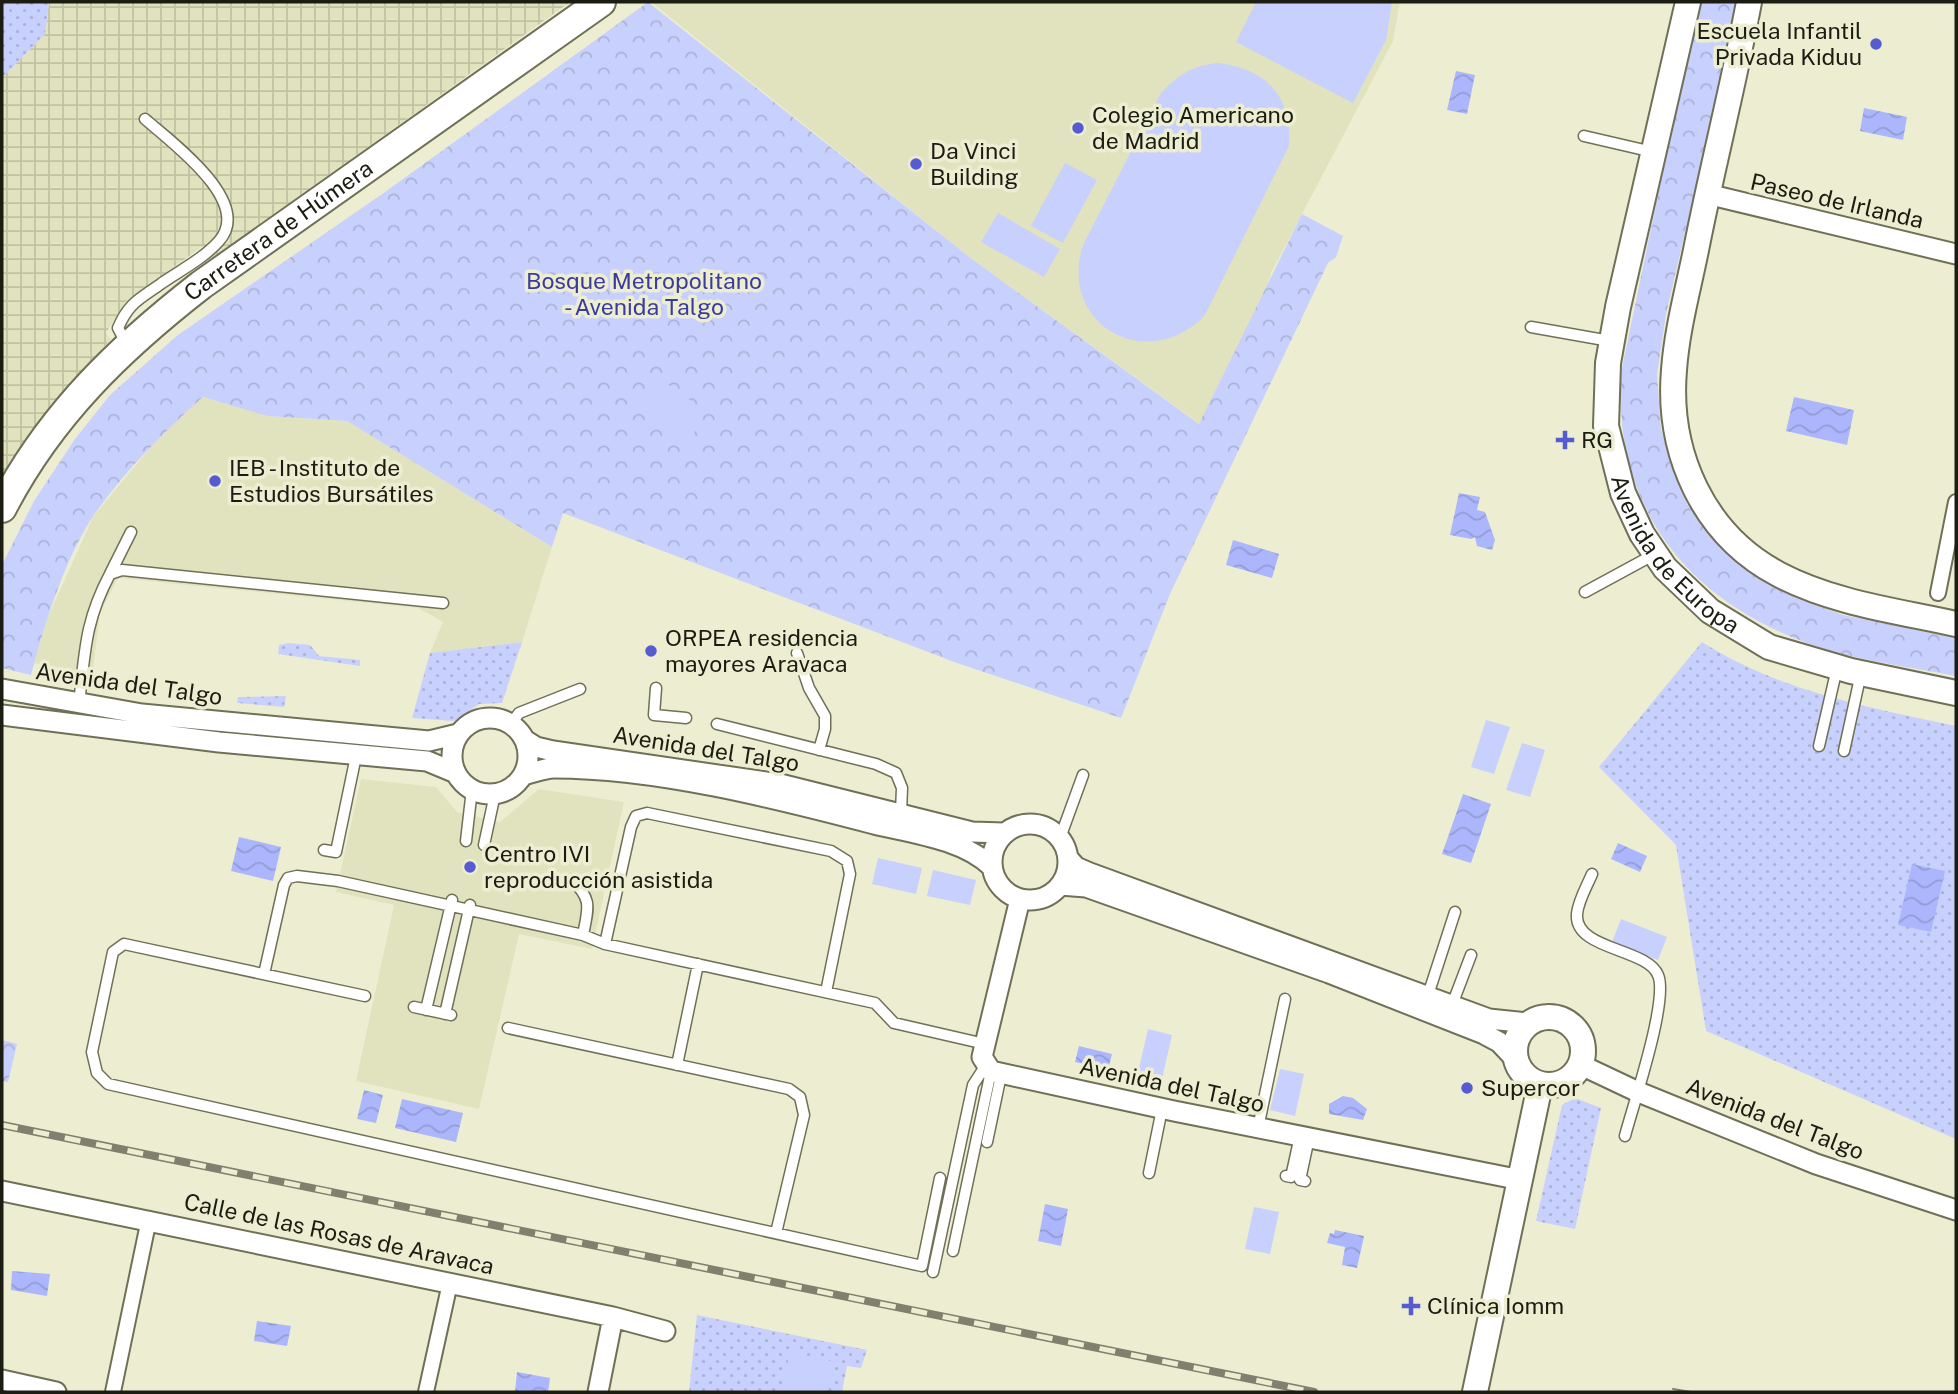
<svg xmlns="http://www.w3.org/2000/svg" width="1958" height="1394" viewBox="0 0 1958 1394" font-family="'Public Sans',sans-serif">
<defs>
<pattern id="industrial-grid" width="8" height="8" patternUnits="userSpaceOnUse" patternTransform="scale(1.75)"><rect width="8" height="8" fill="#e1e3be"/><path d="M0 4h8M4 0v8" fill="none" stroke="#c0c2a2"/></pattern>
<pattern id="grass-dots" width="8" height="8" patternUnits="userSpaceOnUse" patternTransform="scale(1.75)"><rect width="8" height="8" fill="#c8d0fd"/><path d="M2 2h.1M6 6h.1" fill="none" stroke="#abb2d8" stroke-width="1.8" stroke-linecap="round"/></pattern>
<pattern id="park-crowns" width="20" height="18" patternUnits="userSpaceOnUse" patternTransform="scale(1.75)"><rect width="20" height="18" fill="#c8d0fd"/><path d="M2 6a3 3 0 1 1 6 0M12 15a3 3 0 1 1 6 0" fill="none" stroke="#abb2d8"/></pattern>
<pattern id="water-waves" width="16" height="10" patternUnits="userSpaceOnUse" patternTransform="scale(1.75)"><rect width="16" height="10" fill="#abb6fc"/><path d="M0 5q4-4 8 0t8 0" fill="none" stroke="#939cd7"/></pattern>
</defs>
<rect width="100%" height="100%" fill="#edeed1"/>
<!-- built -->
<path fill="#e1e3be" d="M651,2h749l-7,39 -122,232 -5,18 -66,133 -228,-165z
M203,397l64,19 80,5 205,126 -30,95 -92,11 13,-31 -25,-14 -300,-30 -18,35 -9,73 -24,-4v-13l-33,-6 14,-46 45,-100 69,-84z
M361,779l75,8 21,25 43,10 39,-33 85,13 -32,147 -73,-15 -40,175 -123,-28 38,-176 -58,-13z"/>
<!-- industrial -->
<path fill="url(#industrial-grid)" d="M49,2h521l-358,257 -9,-13 -78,56 -19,31 5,6 -48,52 -35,44 -26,47v-404l43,-44z"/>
<!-- grass -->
<path fill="url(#grass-dots)" d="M2,2h47l-4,32 -43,44z
M522,642l-20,61 -23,1 -25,17 -42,-3 18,-65z
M1702,642c77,49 166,65 254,84v413l-250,-108 -30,-186 -77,-78z
M288,643l22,2 9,11 41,4v6l-82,-12 1,-9z
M286,696l-2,11 -47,-4 1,-6z
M1575,1098l26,10 -26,121 -39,-8 26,-116z
M697,1315l170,35 -6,18 -14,-2 -5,26h-153z"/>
<!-- park -->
<path fill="url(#park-crowns)" d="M648,2l324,257 227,165 103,-210 41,22 -7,21 -8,6 -158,331 -49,124 -164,-55 -394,-150 -11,34 -205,-126 -80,-5 -64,-19c-40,35 -78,74 -109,118 -29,43 -50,110 -63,160l-29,-7v-103l32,-64 41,-62 35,-44 68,-60 207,-143z
M1698,2h41l-73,312 -9,61 4,55 26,74 58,65 51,29 47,17 113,23v38c-46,-9 -96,-15 -141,-30 -126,-44 -202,-136 -194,-273z
M2,1040l15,4 -9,38 -6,-1z"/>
<!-- pitch -->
<path fill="#c8d0fd" d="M1256,2h136l-6,38 -33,63 -117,-61z
M1218,63c49,6 74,33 71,83l-84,169c-57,60 -148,10 -122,-70l78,-152c17,-18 32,-28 57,-30z
M1065,163l32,17 -34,63 -32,-17z
M998,213l62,36 -16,28 -63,-35z
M665,384c27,7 39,32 26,57l-27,-23 -32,-17 21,-16z
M1486,720l24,7 -16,47 -23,-7z
M1522,743l23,7 -15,47 -24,-7z
M878,858l44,10 -6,26 -44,-10z
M933,870l43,10 -6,25 -43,-9z
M1621,919l46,18 -9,23 -46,-18z
M1148,1029l24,6 -11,48 -24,-6z
M1280,1069l24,5 -9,42 -25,-6z
M1254,1207l25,5 -9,42 -25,-5z
M790,1352l45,10 -7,30h-47z"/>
<!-- water -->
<path fill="url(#water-waves)" d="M1456,71l19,4 -8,39 -20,-4z
M1864,108l43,9 -4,23 -43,-9z
M1794,397l60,13 -7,35 -61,-14z
M1459,493l21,4 -3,13 8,2 10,28 -3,10 -15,-4 -2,-9 -4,2 -21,-4z
M1233,540l46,14 -7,24 -46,-13z
M1463,794l28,10 -20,59 -29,-9z
M239,837l42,10 -8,34 -42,-10z
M1618,843l29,13 -7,16 -29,-13z
M1912,864l33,7 -14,61 -33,-7z
M1079,1046l33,8 -4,16 -33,-8z
M364,1090l19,5 -7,28 -19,-4z
M1343,1096l10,2 14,11 -4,11 -34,-6v-10z
M402,1099l61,14 -7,29 -61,-14z
M1045,1204l23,5 -7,37 -23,-5z
M1335,1230l29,6 -7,32 -15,-3 3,-18 -18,-4 3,-10 4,1z
M12,1271l38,3 -3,22 -36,-6z
M257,1321l34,5 -4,20 -33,-5z
M517,1372l33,6 -2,14h-33z"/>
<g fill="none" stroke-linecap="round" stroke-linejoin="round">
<!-- service casing -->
<g stroke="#6f7057" stroke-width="13">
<path id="service" d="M1584,136l69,16
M1531,327l79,14
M126,343l-8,-15c11,-26 22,-29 44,-45 19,-13 42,-25 57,-42 35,-39 -48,-99 -74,-122
M110,574l21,-42
M1585,592l70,-38
M797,653l12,35 16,28v13l-6,21
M656,688l-2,27 32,3
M79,704c6,-53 6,-83 31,-130l12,-4 321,33
M511,724l8,-11 61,-24
M717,724l159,40 20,9 6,15 -1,24
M1819,746l18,-78
M1844,751l17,-78
M1060,838l23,-63
M466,841l6,-52
M484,845l11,-51
M324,850l12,2 20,-96
M1592,874c-5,12 -14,27 -15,40 -3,36 70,34 81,61 11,25 -25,130 -33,161
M572,880c21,20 16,28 11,55
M605,944l26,-117 5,-11 11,-3 184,38 16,10 3,13 -24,118
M264,974l20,-89 4,-7 9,-2 41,5 245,54 22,9 270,59 19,20 91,21
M1428,995l27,-83
M365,996l-241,-52 -11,8 -21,100 5,21 11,11 814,182 18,-88
M1452,1005l19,-50
M414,1007l37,8
M426,1010l26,-110
M445,1014l25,-109
M508,1028l281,61 11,8 4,18 -28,118
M677,1065l21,-101
M1258,1128l27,-129
M987,1142l14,-67
M1149,1173l13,-64
M1286,1176l5,1 9,-41
M1305,1181l-5,-1 9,-42
M953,1251l38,-180
M933,1272l40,-187 13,-20"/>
</g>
<!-- pedestrian casing -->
<g stroke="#6f7057" stroke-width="18">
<path id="pedestrian" d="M1938,593l18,-91
M113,1392l36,-173
M426,1392l24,-109"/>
</g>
<!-- minor casing -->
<g stroke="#6f7057" stroke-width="23">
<path id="minor" d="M1707,194l249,60
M2,689l140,25 287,27 29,-7
M2,715l217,27 208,19 29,12
M452 756a38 38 0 1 1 76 0a38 38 0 1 1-76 0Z
M525,740l11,7 17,4 227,33 192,48 32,1
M523,775c10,-2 21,-7 31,-7 102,0 221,30 320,56 38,9 89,15 118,43
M992 862a38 38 0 1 1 76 0a38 38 0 1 1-76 0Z
M1068,858l8,9 14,6 399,146 40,4
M1060,885l26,2 243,86 155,61 15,8 17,18
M1020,899l-38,158 9,14 183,40 347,69
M1581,1065l55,26 180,73 140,46
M2,1191l611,126 52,14
M2,1380l54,12
M598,1392l15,-75"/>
</g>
<!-- tertiary casing -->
<g stroke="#6f7057" stroke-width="28">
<g id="tertiary">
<path id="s1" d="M1688,2l-70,305 -10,56 -2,63 17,67 19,41 23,34 45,43 59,36 82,24 105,22"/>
<path d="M1749,2c-15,81 -36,162 -52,243 -8,41 -20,83 -23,125 -7,83 29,164 104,204 55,29 119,37 178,50"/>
<circle cx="1549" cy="1051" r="34"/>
<path d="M1475,1392l65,-307"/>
</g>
</g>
<!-- secondary casing -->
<g stroke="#6f7057" stroke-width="32">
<g id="secondary">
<path id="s2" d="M2,508c48,-93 118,-160 199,-223l400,-283"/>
</g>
</g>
<!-- service -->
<use href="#service" stroke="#fff" stroke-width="10"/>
<!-- pedestrian -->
<use href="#pedestrian" stroke="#fff" stroke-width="14"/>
<!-- minor -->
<use href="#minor" stroke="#fff" stroke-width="19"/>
<!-- tertiary -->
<use href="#tertiary" stroke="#fff" stroke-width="24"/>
<!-- secondary -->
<use href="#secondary" stroke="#fff" stroke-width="28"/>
<!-- tram -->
<path stroke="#7f806d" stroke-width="2" d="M1673,1389l18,3"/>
<!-- rail casing -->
<g stroke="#7f806d" stroke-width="8">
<path id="rail" d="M2,1125l1312,267"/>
</g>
<!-- rail -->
<use href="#rail" stroke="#edeed1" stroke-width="5" stroke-dasharray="16" stroke-linecap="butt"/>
</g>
<!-- markers -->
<g fill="#575bd2" stroke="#edeed1" stroke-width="2.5">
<circle cx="1876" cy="44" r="7"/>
<circle cx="1078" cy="128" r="7"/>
<circle cx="916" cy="164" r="7"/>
<path d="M1561.5 429.5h7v7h7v7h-7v7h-7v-7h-7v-7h7z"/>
<circle cx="215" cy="481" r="7"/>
<circle cx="651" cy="651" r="7"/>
<circle cx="470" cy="867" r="7"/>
<circle cx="1467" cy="1088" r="7"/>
<path d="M1407.5 1295.5h7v7h7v7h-7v7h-7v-7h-7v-7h7z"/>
</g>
<g text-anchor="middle" stroke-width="7" stroke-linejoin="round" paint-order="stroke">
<!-- poi labels -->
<g font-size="23" fill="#1b1c12" stroke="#edeed1" text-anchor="start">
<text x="1862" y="39" text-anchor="end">Escuela Infantil<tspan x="1862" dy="26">Privada Kiduu</tspan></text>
<text x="1092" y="123">Colegio Americano<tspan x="1092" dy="26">de Madrid</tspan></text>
<text x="930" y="159">Da Vinci<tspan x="930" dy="26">Building</tspan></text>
<text x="1581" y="448">RG</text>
<text x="229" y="476">IEB - Instituto de<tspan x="229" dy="26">Estudios Bursátiles</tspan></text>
<text x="665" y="646">ORPEA residencia<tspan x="665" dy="26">mayores Aravaca</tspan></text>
<text x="484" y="862">Centro IVI<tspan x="484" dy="26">reproducción asistida</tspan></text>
<text x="1481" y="1096">Supercor</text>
<text x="1427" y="1314">Clínica Iomm</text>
</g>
<!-- street labels -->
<g font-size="23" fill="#1b1c12" stroke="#edeed1">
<text transform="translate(1837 201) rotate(13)" y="8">Paseo de Irlanda</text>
<text dy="8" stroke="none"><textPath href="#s2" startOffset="396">Carretera de Húmera</textPath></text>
<text dy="8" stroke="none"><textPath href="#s1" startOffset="583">Avenida de Europa</textPath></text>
<text transform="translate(129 684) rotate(8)" y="8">Avenida del Talgo</text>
<text transform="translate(706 749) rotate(9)" y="8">Avenida del Talgo</text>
<text transform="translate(1172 1085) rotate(12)" y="8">Avenida del Talgo</text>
<text transform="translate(1775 1119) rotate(21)" y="8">Avenida del Talgo</text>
<text transform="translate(339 1234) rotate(12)" y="8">Calle de las Rosas de Aravaca</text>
</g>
<!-- park labels -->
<g font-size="23" fill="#3b3b9d" stroke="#edeed1">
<text x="644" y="289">Bosque Metropolitano<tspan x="644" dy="26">- Avenida Talgo</tspan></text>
</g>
</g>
<!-- border -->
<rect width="1958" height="1394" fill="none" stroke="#1b1c12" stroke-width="7"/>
</svg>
